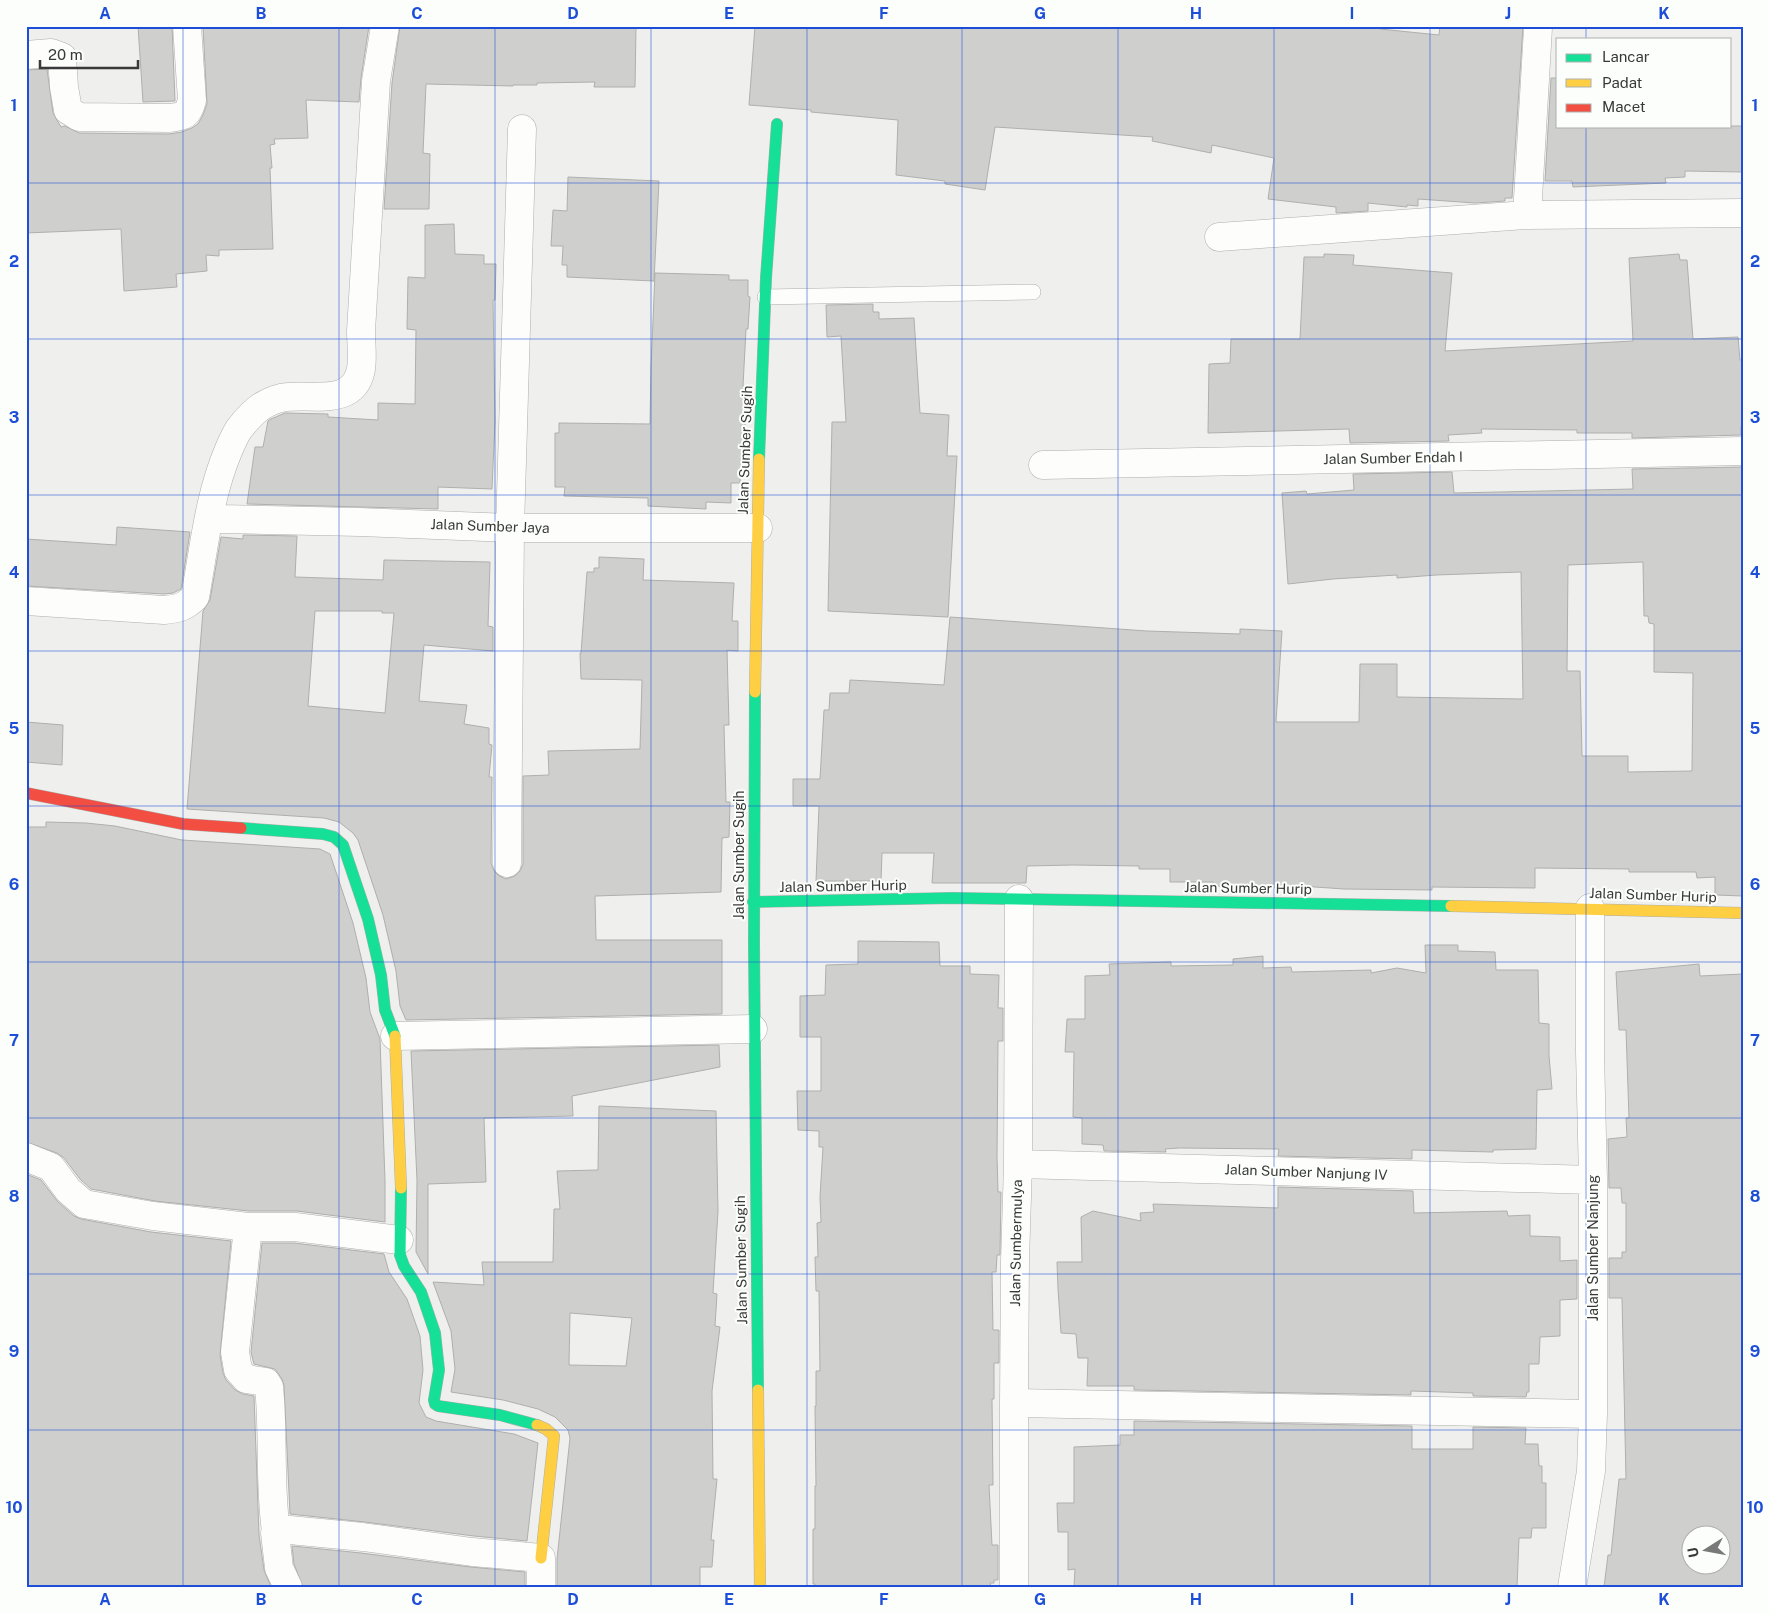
<svg xmlns="http://www.w3.org/2000/svg" width="1769" height="1613" viewBox="0 0 1769 1613" font-family="'Public Sans',sans-serif">
<rect width="100%" height="100%" fill="#efefee"/>
<!-- building -->
<path fill="#cfcfce" stroke="#afafae" fill-rule="evenodd" d="M138,26h34l3,75 -32,1z
M203,26h166l-8,52 -2,24 -53,-2 2,38 -34,1 1,5 -5,1 2,23h-2l3,81 -54,1v6l-13,-1 1,16 -31,3 1,13 -53,4 -3,-62 -95,4v-163l21,-1 6,44 8,14 4,-1 14,7 90,1 13,-2 10,-4 6,-4 5,-9 4,-11z
M400,26h236l-1,61h-41l1,-5 -58,1v2h-24v1l-87,-2 -3,69 7,1 -1,55h-45l8,-126z
M755,26h625v3l59,6 1,-9h83l-11,172h-7v3l-30,2 -57,-4v7l-11,-1v2l-39,-4v8l-32,2v-6l-68,-8 6,-41 -62,-13 -1,8 -59,-12 1,-4 -158,-10 -10,63 -40,-6v-3l-49,-6 2,-55 -87,-8v-2l-62,-5z
M1551,78h7v48h185v46l-58,-1v6l-20,1 1,5 -93,4 -1,-6h-27z
M568,177l91,4 -5,100 -87,-4v-12h-5l1,-19h-12l2,-36 14,1z
M454,224l1,30 29,1v9h12l-1,36h-2l2,121 -3,68 -54,-2v22l-191,-5 8,-57h8l5,-26 3,-2 14,-6 43,1v3l50,3v-17l37,1 1,-74 -9,-1 1,-52 17,1v-53z
M1324,254l30,1 -1,10 99,8 -7,78 188,-10 -4,-83 50,-4 1,6h7l6,79 45,-2 2,23h3v66h-2v9l-109,3v-5h-55v-3l-96,-1 1,4 -34,2 1,6 -99,2 -1,-14 -141,4 1,-69 21,-1 1,-24h69l4,-82h20z
M655,273l74,2v5h19v16l2,1 -2,32h-2l-3,57h3l-2,72h-3l-1,25h-9v20l-25,-1v7l-58,-3v-8l-84,-2 1,-9h-10v-54h4v-10l91,1 1,-56z
M873,304v8h6v7l35,-1 6,95 29,2 -2,41h10l-9,161 -120,-6 4,-189h14l-5,-86 -14,1 -1,-32z
M1742,467l1,429 -28,-1v-18l-18,1 -1,-6h-67v-3l-94,-1v20l-103,-1v3l-88,-1 -58,-4v3l-73,-2v-4h-43v-13h-31v-3l-66,-1 -46,1 -1,17h-94l2,-30h-52l-1,28h-65l3,-75h-26v-27h27l4,-69h5l1,-17h19l1,-13 94,5 6,-68 197,14 93,3v-5l42,2 -6,91h83l1,-58h37v33l126,2 -2,-127 -85,3 -39,3v-3l-64,4 -45,5 -6,-91 24,-2 1,3 47,-4 -1,-16 99,-2 2,21 179,-4 -1,-20zM1643,562l1,54h4l1,7 5,1v48l39,1 -1,98 -64,1v-16h-46l-2,-85h-13l1,-106z
M117,527l73,5 -9,57 -8,4 -9,1 -138,-8v-47l90,6z
M243,535l54,1 -2,41 88,3 1,-20 106,2 -2,64 5,1v24l-69,-6 -5,56 48,4 -3,19 25,4v16l3,1 -3,32h3l-1,86 3,8 5,5 7,3 9,-3 5,-5 3,-7v-88l26,-1 -1,-24 92,-2 2,-69 -61,-1 -1,-26h1l6,-81h7v-4h5v-11l45,2 -1,21 91,3 -2,38h6v30l-11,-1 2,75h-5l2,77h4l-1,35 -7,1 -1,54 -126,4 1,44h126v74l-316,6 -6,-14 -4,-35 -13,-56 -25,-75 -5,-7 -14,-11 -15,-4 -137,-9 16,-198 7,-11 11,-63 22,2zM315,611h67v2h12l-9,100 -77,-7z
M26,722l37,3 -1,40 -36,-3z
M46,822l40,1 29,3 67,14 138,9 10,5 23,69 13,55 4,34 10,27 5,142v41l-88,-11h-48l-94,-10 -64,-12 -11,-10 -16,-21 -7,-5 -31,-11v-315h20z
M858,941l81,1 1,24h30v8l29,1 -1,33h5v33h-5l-1,115 1,36h3l-1,63h-3l-1,17h-4l1,58h6v33h-5v36h-2l1,86h-4l3,60h6v35h-4v3h-4l1,4h-176v-3h-2v-55h2v-43h1l-1,-80h1v-35h4l-1,-80h-3l-1,-34h3l-1,-34 4,-1 -1,-25 3,-50h-4v-16l-21,-1 -1,-39h24v-54h-21v-41l25,-1 1,-30 32,-1z
M1425,945h33v6l37,1 1,18h42l1,53 10,1v32l3,33 -15,1 -1,59 -43,1v2l-81,-2v9l-134,-3 1,-7 -100,-1 -14,1 1,3 -62,-1 -1,-6 -21,-1v-26l-9,-1 1,-65h-9l2,-33h18v-43l25,-1 -1,-11 62,-2v4l62,-1v-6l30,-3v12l28,-1 1,5 79,-2v3l26,-5 29,5z
M1699,964l1,12 43,-2v613h-139l4,-32h3l8,-76h7l-4,-181h-13v-40h13v-6h4v-49h-4l-1,-15h-12l-1,-49 19,-2 -1,-19h3l-3,-88h-7l-3,-58zM1692,1536h30v30h-30z
M719,1045l1,22 -148,29 1,20 -89,2 2,64 -58,2v90l-12,-22 1,-72 -6,-129z
M599,1106l117,5 2,100 -5,82 4,1 -2,32 5,1 -8,64 1,88h4l-6,61h3l-2,27h-12v20h-143v-28l13,-121 -2,-8 -13,-13 -17,-8 -35,-9 -52,-8 4,-23 -4,-38 -18,-49 51,3 -2,-23h71l1,-53h6l-3,-38 41,-1zM570,1313l62,5 -6,48 -57,-1z
M26,1174l15,6 17,22 16,14 7,3 70,13 80,9 -11,114 3,18 3,7 9,10 8,4 11,2 5,139 5,35 7,17h-245z
M1278,1187l135,4 1,22 93,-2 1,5 22,-1v21l30,1v24l17,-1v39l-17,1v36l-20,1 -1,27h-10v28h-2l-1,5 -53,-1v-3l-62,-2v4l-277,-5v-4h-47l1,-28h-10l-2,-24 -15,-1 -3,-44 -1,-27h25l-1,-45 12,-6 48,10 -1,-8 14,-1 -1,-8 125,4z
M262,1243h32l90,11 5,18 18,27 13,37 3,34 -4,33 7,14 10,4 78,13 24,9 -11,98 -53,-5 -109,-14 -75,-8 -6,-129 -2,-6 -7,-10 -21,-5 -3,-12z
M1134,1421l278,5v23h61v-22l53,1 -1,16h13l1,22h3v17h4v45h-14l-1,10h-12l-2,49h-443l1,-18 -7,1v-38h-10l-1,-29h17v-56l46,-2v-10h14z
M292,1546l69,7 109,14 55,5v15h-222l-9,-23z"/>
<g fill="none" stroke-linecap="round" stroke-linejoin="round">
<!-- lane casing -->
<g stroke="#aeaead" stroke-width="16">
<path id="lane" d="M765,297l268,-5"/>
</g>
<!-- street casing -->
<g stroke="#aeaead" stroke-width="29">
<path id="street" d="M26,55l25,-2 11,4 2,30 4,23 11,7 90,1c15,-2 19,-2 23,-18l-5,-74
M1527,215l11,-187
M1219,237l308,-22 216,-2
M1043,465l700,-14
M222,519l138,3 150,6h248
M26,601l138,9c14,-1 21,-3 31,-13 9,-49 14,-102 34,-148 3,-7 6,-14 10,-20 12,-15 22,-26 42,-31 27,-6 73,11 80,-29 2,-12 0,-26 0,-38l15,-250 9,-55
M507,863l3,-335 12,-399
M395,1036l358,-7
M26,1157l25,10 17,23 16,14 69,12 95,11h47l104,13
M1018,1164l575,16
M248,1227l-13,125 3,18 8,9 20,3 3,5c5,48 0,96 7,144
M1014,1403l579,11
M288,1587l-9,-19 -4,-35 4,-4 84,8 109,15 69,6v29
M1014,1587v-184l1,-142 3,-97 1,-265
M1572,1587l19,-116 2,-57v-234l-3,-128v-144"/>
</g>
<!-- fast casing -->
<g stroke="#aeaead" stroke-width="12">
<path id="fast" d="M759,459l7,-181 11,-154
M755,692l-1,252 4,446
M241,828l82,6 11,3 9,8 25,74 13,56 4,35 10,26
M753,902l200,-4 498,8
M401,1188l-1,67 4,11 17,26 14,41 4,37 -5,30 1,4 3,2 62,9 37,10"/>
</g>
<!-- slow casing -->
<g stroke="#aeaead" stroke-width="12">
<path id="slow" d="M755,692l4,-233
M1451,906l292,7
M395,1036l6,152
M758,1390l2,197
M537,1425l9,4 8,7 -13,122"/>
</g>
<!-- jam casing -->
<g stroke="#aeaead" stroke-width="12">
<path id="jam" d="M26,793l157,31 58,4"/>
</g>
<!-- path -->
<path stroke="#cecfce" stroke-width="3" stroke-dasharray="2.5 4" stroke-linecap="butt" d="M26,1463l59,4 12,21 12,6 18,1 8,5 5,12c6,1 17,2 22,6 12,9 5,54 4,69"/>
<!-- lane -->
<use href="#lane" stroke="#fdfdfc" stroke-width="15"/>
<!-- street -->
<use href="#street" stroke="#fdfdfc" stroke-width="28"/>
<!-- fast -->
<use href="#fast" stroke="#16e098" stroke-width="11"/>
<!-- slow -->
<use href="#slow" stroke="#ffcf43" stroke-width="11"/>
<!-- jam -->
<use href="#jam" stroke="#f24e42" stroke-width="11"/>
</g>
<!-- grid -->
<path fill="none" stroke="#1d4ed8" stroke-width="1" stroke-opacity="0.55" d="M183,26v1561M339,26v1561M495,26v1561M651,26v1561M807,26v1561M962,26v1561M1118,26v1561M1274,26v1561M1430,26v1561M1586,26v13M1586,126v1461M26,183h1717M26,339h1717M26,495h1717M26,651h1717M26,806h1717M26,962h1717M26,1118h1717M26,1274h1717M26,1430h1717"/>
<g text-anchor="middle" stroke-width="4" stroke-linejoin="round" paint-order="stroke">
<!-- street labels -->
<g font-size="14" fill="#383938" stroke="#fcfefb">
<text transform="translate(745 450) rotate(-88)" y="5">Jalan Sumber Sugih</text>
<text transform="translate(1393 458) rotate(-1)" y="5">Jalan Sumber Endah I</text>
<text transform="translate(490 526) rotate(2)" y="5">Jalan Sumber Jaya</text>
<text transform="translate(739 855) rotate(-90)" y="5">Jalan Sumber Sugih</text>
<text transform="translate(843 886) rotate(-1)" y="5">Jalan Sumber Hurip</text>
<text transform="translate(1248 888) rotate(1)" y="5">Jalan Sumber Hurip</text>
<text transform="translate(1653 895) rotate(2)" y="5">Jalan Sumber Hurip</text>
<text transform="translate(1306 1172) rotate(2)" y="5">Jalan Sumber Nanjung IV</text>
<text transform="translate(1016 1243) rotate(-89)" y="5">Jalan Sumbermulya</text>
<text transform="translate(1593 1248) rotate(-90)" y="5">Jalan Sumber Nanjung</text>
<text transform="translate(741 1260) rotate(-91)" y="5">Jalan Sumber Sugih</text>
</g>
</g>
<!-- border -->
<rect width="1769" height="1613" fill="none" stroke="#fcfefb" stroke-width="55"/>
<!-- legend -->
<rect x="1556" y="38" width="175" height="90" fill="#fcfefb" stroke="#aeafad"/>
<rect x="1566" y="54" width="25" height="8" fill="#16e098" stroke="#aeafad"/>
<text x="1602" y="62" font-size="15" fill="#383938">Lancar</text>
<rect x="1566" y="79" width="25" height="8" fill="#ffcf43" stroke="#aeafad"/>
<text x="1602" y="88" font-size="15" fill="#383938">Padat</text>
<rect x="1566" y="104" width="25" height="8" fill="#f24e42" stroke="#aeafad"/>
<text x="1602" y="112" font-size="15" fill="#383938">Macet</text>
<!-- north arrow -->
<g transform="translate(1706 1550) rotate(259)"><circle r="24" fill="#fcfefb" stroke="#aeafad"/>
<path d="M0-4L9 19L0 12L-9 19Z" fill="#787978"/>
<text y="-8" font-size="14" font-weight="bold" text-anchor="middle" fill="#383938">U</text>
</g>
<!-- scale -->
<path d="M40 60v8h98v-8" fill="none" stroke="#383938" stroke-width="2.5"/>
<text x="48" y="60" font-size="15" fill="#383938" stroke="#fcfefb" stroke-width="4" paint-order="stroke">20 m</text>
<rect x="28" y="28" width="1714" height="1558" fill="none" stroke="#1d4ed8" stroke-width="2"/>
<g font-size="16" text-anchor="middle" font-weight="bold" fill="#1d4ed8">
<text x="105" y="19">A</text>
<text x="261" y="19">B</text>
<text x="417" y="19">C</text>
<text x="573" y="19">D</text>
<text x="729" y="19">E</text>
<text x="884" y="19">F</text>
<text x="1040" y="19">G</text>
<text x="1196" y="19">H</text>
<text x="1352" y="19">I</text>
<text x="1508" y="19">J</text>
<text x="1664" y="19">K</text>
<text x="14" y="111">1</text>
<text x="1755" y="111">1</text>
<text x="14" y="267">2</text>
<text x="1755" y="267">2</text>
<text x="14" y="423">3</text>
<text x="1755" y="423">3</text>
<text x="14" y="578">4</text>
<text x="1755" y="578">4</text>
<text x="14" y="734">5</text>
<text x="1755" y="734">5</text>
<text x="14" y="890">6</text>
<text x="1755" y="890">6</text>
<text x="14" y="1046">7</text>
<text x="1755" y="1046">7</text>
<text x="14" y="1202">8</text>
<text x="1755" y="1202">8</text>
<text x="14" y="1357">9</text>
<text x="1755" y="1357">9</text>
<text x="14" y="1513">10</text>
<text x="1755" y="1513">10</text>
<text x="105" y="1605">A</text>
<text x="261" y="1605">B</text>
<text x="417" y="1605">C</text>
<text x="573" y="1605">D</text>
<text x="729" y="1605">E</text>
<text x="884" y="1605">F</text>
<text x="1040" y="1605">G</text>
<text x="1196" y="1605">H</text>
<text x="1352" y="1605">I</text>
<text x="1508" y="1605">J</text>
<text x="1664" y="1605">K</text>
</g>
</svg>
